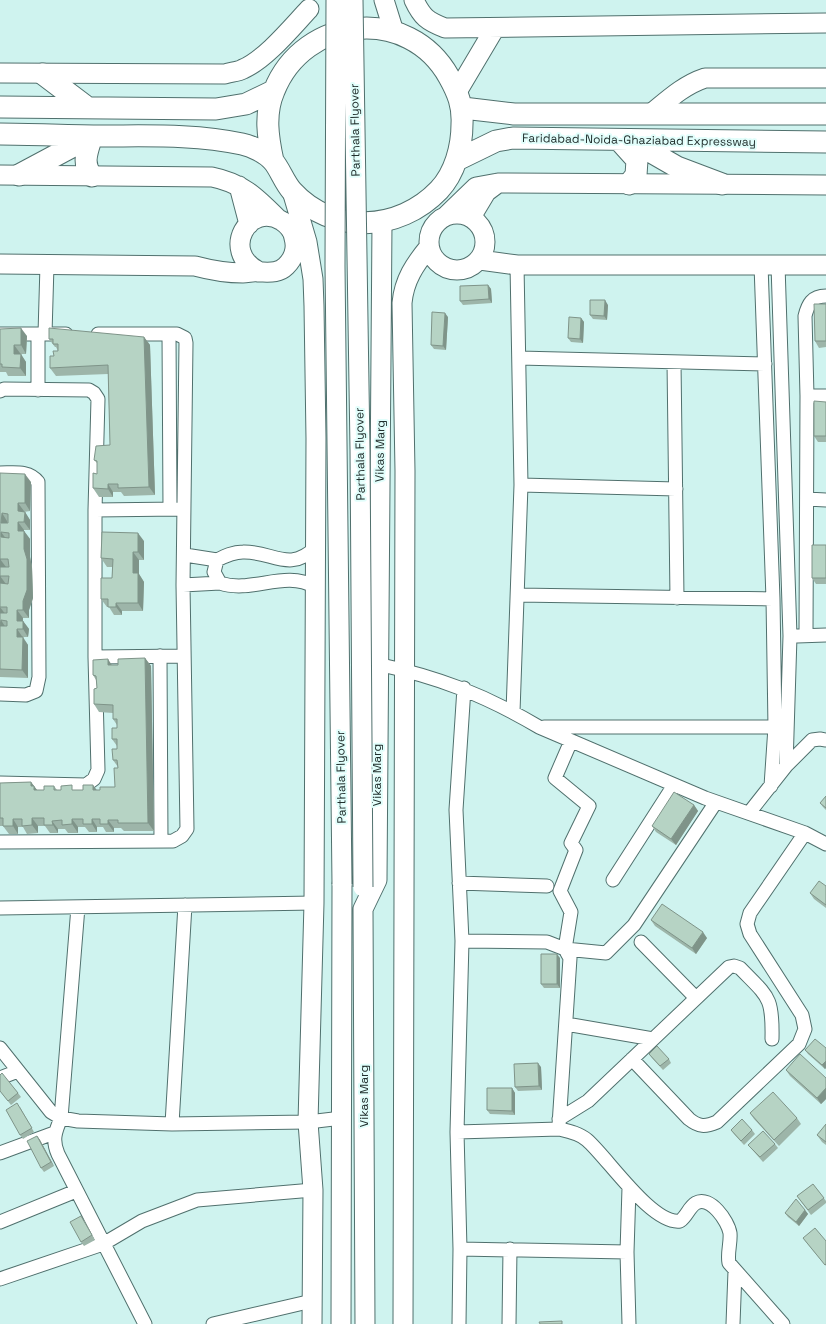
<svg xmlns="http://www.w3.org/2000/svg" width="826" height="1324" viewBox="0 0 826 1324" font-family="'Space Grotesk',sans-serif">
<rect width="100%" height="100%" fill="#cff3ef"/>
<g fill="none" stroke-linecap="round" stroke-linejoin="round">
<!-- street casing -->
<g stroke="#50706d" stroke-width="15">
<path id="street" d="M761,265l12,334 2,128 -4,59
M778,265l12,371 -4,130
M0,334h66
M45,334l2,-69
M169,334l1,175
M519,358l246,6
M674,362l3,236
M38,390v-56
M0,391l4,-2 85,1 5,3 4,6 -3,111v147
M807,396h19
M0,473c14,0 29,-3 38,9l1,195 -3,14 -10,4 -26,-1
M521,485l155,4
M807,499l19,1
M95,510l84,-1
M185,555l32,5
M183,585l37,-2
M315,587c-30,-18 -63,7 -95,-4l-6,-11 3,-12c8,-4 16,-8 26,-8 29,-1 46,21 72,-4
M518,595l255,4
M806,635l1,-239 -2,-80c3,-12 7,-20 21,-20
M797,636l29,-1
M160,656l1,185
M377,664c61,13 108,31 162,63l166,71 100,35 21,11
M513,712l8,-227 -4,-220
M544,727h231
M571,741l-16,37 34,28 -18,37 5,7 -16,41 11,21 -6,37 41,4 28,-28 82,-123
M0,783l86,2 8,-6 4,-9 -3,-113 89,-1
M749,813l37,-47 26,-26 8,-1 6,1
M0,842l173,-1 9,-5 5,-7 -4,-244 3,-242 -1,-5 -8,-4h-79
M613,880l61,-95
M459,883l88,3
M78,907l-17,211c-6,14 -9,22 -3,36l87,170
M0,908l314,-5
M462,941l85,1 18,7 5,9 -11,167
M641,942l55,56
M566,1024l87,15
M0,1048l51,64 10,6 17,3 94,3 136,-2 34,-4
M632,1059l57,60c10,8 16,8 28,3l82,-78 6,-15 -3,-14 -52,-81 -3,-10 3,-11 55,-80
M0,1078l18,-7
M559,1119l29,-18 141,-134 5,-1 6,2c28,29 33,28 32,71
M172,1124l13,-219
M457,1132l102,-3c9,2 20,4 28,11 20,17 65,85 93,81 7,-5 9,-14 16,-18 14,-8 32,18 34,30 1,10 -3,20 -1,30l54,61
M0,1153l54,-20
M0,1222l76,-31
M460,1249l167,3
M0,1279l103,-35 39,-23 55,-21 116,-10
M213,1324l99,-23
M459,1324l1,-75 -3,-117 5,-191 -6,-131 8,-122
M509,1324l1,-75
M629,1324l-2,-72 2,-64
M733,1324l2,-53"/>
</g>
<!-- secondary casing -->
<g stroke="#50706d" stroke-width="21">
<path id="secondary" d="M384,0l10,32
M414,0c8,17 13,21 31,28l381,-5
M0,73l225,1c5,-2 13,-2 18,-5 23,-10 49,-42 66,-60
M457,92l38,-64
M652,113c17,-14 32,-28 53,-35h121
M0,175l212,2c30,6 44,20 65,41
M239,186l10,38
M292,191l15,51 6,37 1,27 2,132 -2,465 -6,219 5,68 -1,134
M429 242a28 28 0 1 1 56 0a28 28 0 1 1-56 0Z
M446,216l30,-29 22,-4 328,2
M471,217l15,-25 12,-9
M480,260l37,5h309
M0,264l195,2c15,4 31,7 48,7 5,0 10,-2 15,-1 10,0 20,2 28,-6 8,-8 11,-18 8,-28 -1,-7 -6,-13 -12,-17 -33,-20 -62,30 -24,50
M341,1324l1,-440
M365,1324l-2,-415 14,-29 5,-657
M403,1324l2,-853 -3,-168c2,-23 13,-39 27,-56"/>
</g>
<!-- primary casing -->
<g stroke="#50706d" stroke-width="23">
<path id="primary" d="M43,74l45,34
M0,107l216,2 30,-5 27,-13
M463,108l51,6h312
M0,134c34,0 69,2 103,2 47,0 93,-2 139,8 10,2 24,9 31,17 7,8 11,21 19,30 40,44 107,41 147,-1 16,-17 23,-43 23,-66 1,-18 -4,-31 -13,-47 -40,-72 -145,-62 -175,14 -10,23 -6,47 -1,70
M619,140l18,20 -1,15 -7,9
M630,140l47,27 45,17
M457,160l39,-19 17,-3 313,4
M19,175l73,-39
M92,176c-11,-13 -4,-26 0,-40"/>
</g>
<!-- street -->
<use href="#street" stroke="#fff" stroke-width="13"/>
<!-- secondary -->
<use href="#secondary" stroke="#fff" stroke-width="19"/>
<!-- primary -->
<use href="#primary" stroke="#fff" stroke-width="21"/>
<!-- secondary-bridge casing -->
<g stroke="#50706d" stroke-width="21" stroke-linecap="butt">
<path id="secondary-bridge" d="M336,0l-1,266 7,618
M353,0l7,449 3,438"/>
</g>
<!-- secondary-bridge -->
<use href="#secondary-bridge" stroke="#fff" stroke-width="19"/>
</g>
<!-- wall -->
<path fill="#9db5a9" d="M488,285l3,4 1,14 -29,2 -3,-4z
M826,304v55v-12l-7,1 -4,-7z
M608,305l-1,15 -14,-1 -3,-4z
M448,317l-2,33 -12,-1 -3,-4z
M581,318l3,4 -1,21 -12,-1 -3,-4z
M0,329l27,7 -1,18h-6l6,8v14h-18l-2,-4h-6z
M144,337l6,8 5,150 -31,1 -3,-4h-8v5h-14l-6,-9 4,-14v-11l-3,-3 16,-15 -2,-71 -52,2 -6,-8 4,-12 4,-5 -2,-4h-1l-6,-8z
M826,402v40h-8l-4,-6z
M0,473l31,9 -1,29 -6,1h1l5,8v10h-6v1l6,8v18l2,10 1,31 -4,12v8h-6v3l6,8 -1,8h-5l5,8v33l-28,-1z
M144,541v19h-5v14l5,8 -1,29h-21v4h-8l-5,-8h-2l-6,-8 11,-21v-11h-5l-6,-9z
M826,545v39h-10l-4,-6z
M145,658l6,8 3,165h-30l-3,-3h-7v4h-8l-3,-5h-6v5h-8l-4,-5h-7v6h-10l-3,-4h-7v4h-8l-5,-7h-7v7l-11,1 -4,-7h-5v7h-9l-6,-8h-3v-43l31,-1 6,8h7l10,-4 3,4h43l15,-3 3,-20 -5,-7 4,-11v-3l-5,-7 5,-11v-3l-4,-6v-6l-14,-1 -5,-8 3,-16 -1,-8 -3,-5 19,-10h6z
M826,796v14l-3,-3 -3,-4z
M694,805l4,6 -22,34 -20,-13 -4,-6z
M826,886v22l-12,-9 -4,-6z
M651,920l56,18 -11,16 -41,-28z
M560,958v30h-16l-3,-4z
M826,1048v20l-1,1 -17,-15 -3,-4z
M649,1054l20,5 2,4 -8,7 -11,-12z
M541,1067l1,23 -24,1 -3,-4z
M786,1070l40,8v21l-5,5 -31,-28z
M0,1075l18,18 3,4 -10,8 -11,-14z
M512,1088l3,5v22l-25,-1 -3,-4z
M20,1107l14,25 -11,7 -3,-4z
M750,1113l47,5 4,6 -22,22 -25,-27z
M826,1124v21l-4,-3 -5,-7z
M731,1130h21l3,4 -11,11 -10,-11z
M37,1136l3,4 14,26 -10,6 -3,-4z
M775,1144l3,4 -15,14 -15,-17z
M813,1184l13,17v2l-15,12 -14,-19z
M805,1210l3,4 -9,12 -11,-9 -3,-4z
M84,1220l11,20 -11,6 -3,-4z
M803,1238l23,3v25l-20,-24z"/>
<!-- shaded-wall -->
<path fill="#7f9489" d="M488,285l3,4 1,14 -3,-4z
M605,300l3,5 -1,15 -3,-4z
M445,313l3,4 -2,33 -3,-4z
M581,318l3,4 -1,21 -3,-4z
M21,328l6,8 -1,18 -5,-9z
M144,337l6,8 5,150 -6,-8z
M14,345l6,8v9l-6,-8z
M21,354l5,8v14l-6,-8z
M25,474l6,8 -1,29 -5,-8z
M108,484l5,8v5l-5,-8z
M18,503l6,8v9l-6,-9z
M25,512l5,8v10l-6,-8z
M2,513l5,8v10l-6,-8z
M18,522l6,8v9l-6,-8z
M24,531l6,8v18l2,10 1,31 -4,12v8l-6,-8z
M1,532l6,8 -6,-3z
M138,533l6,8v19l-6,-8z
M133,552l6,8v14l5,8 -1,29 -5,-8 -5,-30z
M0,559l6,8h-6z
M0,576l6,8 -6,-1z
M116,603l6,8v4l-6,-8z
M0,607l6,8v6l-6,-8z
M17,610l6,8 -1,11 -5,-8z
M1,620l5,8 -6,-2z
M23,621l6,8 -1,8 -5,-8z
M17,629l11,16v33l-6,-8 -5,-33z
M145,658l6,8 3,165 -6,-8z
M108,659l5,8 -5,-2z
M31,782l9,12v4l-9,-12z
M93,785l6,8 -6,-3z
M694,805l4,6 -22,34 -5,-6z
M32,818l6,8v7l-6,-8z
M13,819l5,8v7l-5,-8z
M72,819l6,8v6l-6,-9z
M92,819l5,8v5l-5,-8z
M108,820l6,8v4l-6,-8z
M52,821l6,8v4l-5,-8z
M703,932l4,6 -11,16 -4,-6z
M557,954l3,4v30l-3,-4z
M826,1061v7l-1,1 -3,-4z
M538,1063l3,4 1,23 -3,-4z
M512,1088l3,5v22l-3,-4z
M826,1088v11l-5,5 -4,-6z
M37,1136l3,4 14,26 -3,-4z
M805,1210l3,4 -9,12 -3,-4z"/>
<!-- building -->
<path fill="#b6d3c4" stroke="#7f9489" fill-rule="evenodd" d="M488,285l1,14 -29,2v-15z
M590,300h15l-1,16 -14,-1z
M814,304h12v37h-11z
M432,312l13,1 -2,33 -12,-1z
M569,317l12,1 -1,21 -12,-1z
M21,328v17h-7v9h7l-1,14 -18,-1v-3h-2v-35z
M49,328l95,9 5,150 -31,1v-4h-10v5l-15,-1v-15l4,1v-13l-3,-1 2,-14 14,-1 -2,-80 -58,3v-12h4l-1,-5h5v-7h-5v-5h-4z
M814,401l12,1v34h-12z
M0,473l25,1v29h-7v8l7,1 -1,10h-6v9h6v18l3,10v31l-4,11v9h-6v11h6v8h-6v8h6l-1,33 -22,-1v-56h7v-6h-7zM2,513l6,1v9h-7zM1,532l8,1v5l-8,-1zM0,559h8l1,8h-9zM0,576h9l-1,8 -8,-1zM1,620l6,1v5h-7z
M102,532l36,1v19h-5v21h5v30h-22v4h-8v-8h-7v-21h11l1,-19 -12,-1z
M812,545h14v33h-14z
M145,658l3,165h-30v-3h-10v4h-8v-5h-8v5h-9v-5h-11v5l-10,1v-5l-10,1 1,4h-9v-7h-12v7l-10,1v-7h-9v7h-10v-8h-3v-35l31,-1v4h3v4h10v-4h10v4h7v-4l11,-1v5h11v-5h10v5h7v-3h15l-1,-19h4l-1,-8h-4l-1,-11h5v-10h-5v-11h5v-9h-4v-14l-19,-1v-15l3,-1 -1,-12 -3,-1v-15l15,-1v6h10v-6z
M674,792l20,13 -23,34 -19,-13z
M826,796v12l-6,-5z
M819,881l7,5v19l-16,-12z
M662,904l41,28 -11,16 -41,-28z
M541,954h16v30h-16z
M815,1039l11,9v13l-4,4 -17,-15z
M657,1046l12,13 -9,7 -11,-12z
M800,1054l26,24v10l-9,10 -31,-28z
M538,1063l1,23 -24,1 -1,-23z
M2,1073l16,20 -10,8 -8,-10v-16z
M487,1088h25v23l-25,-1z
M773,1092l24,26 -23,22 -24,-27z
M17,1103l15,25 -12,7 -14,-25z
M742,1119l10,11 -11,11 -10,-11z
M826,1124v18l-9,-7z
M763,1131l12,13 -15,13 -12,-12z
M37,1136l14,26 -10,6 -14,-27z
M813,1184l11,14 -16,12 -11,-14z
M796,1199l9,11 -9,12 -11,-9z
M81,1216l11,19 -11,7 -11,-20z
M815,1228l11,13v23l-1,1 -22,-27z
M562,1321v3h-22l-1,-2z"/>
<g text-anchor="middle" stroke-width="4" stroke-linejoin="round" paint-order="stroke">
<!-- street labels -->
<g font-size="12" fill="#212f2d" stroke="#e1fefb">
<text transform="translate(355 130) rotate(-91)" y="4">Parthala Flyover</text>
<text transform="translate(639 140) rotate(1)" y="4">Faridabad-Noida-Ghaziabad Expressway</text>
<text transform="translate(380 451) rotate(-89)" y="4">Vikas Marg</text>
<text transform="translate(360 454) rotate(-91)" y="4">Parthala Flyover</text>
<text transform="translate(377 775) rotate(-90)" y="4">Vikas Marg</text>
<text transform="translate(341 777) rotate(-91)" y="4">Parthala Flyover</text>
<text transform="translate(364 1096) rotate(-90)" y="4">Vikas Marg</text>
</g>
</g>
</svg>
